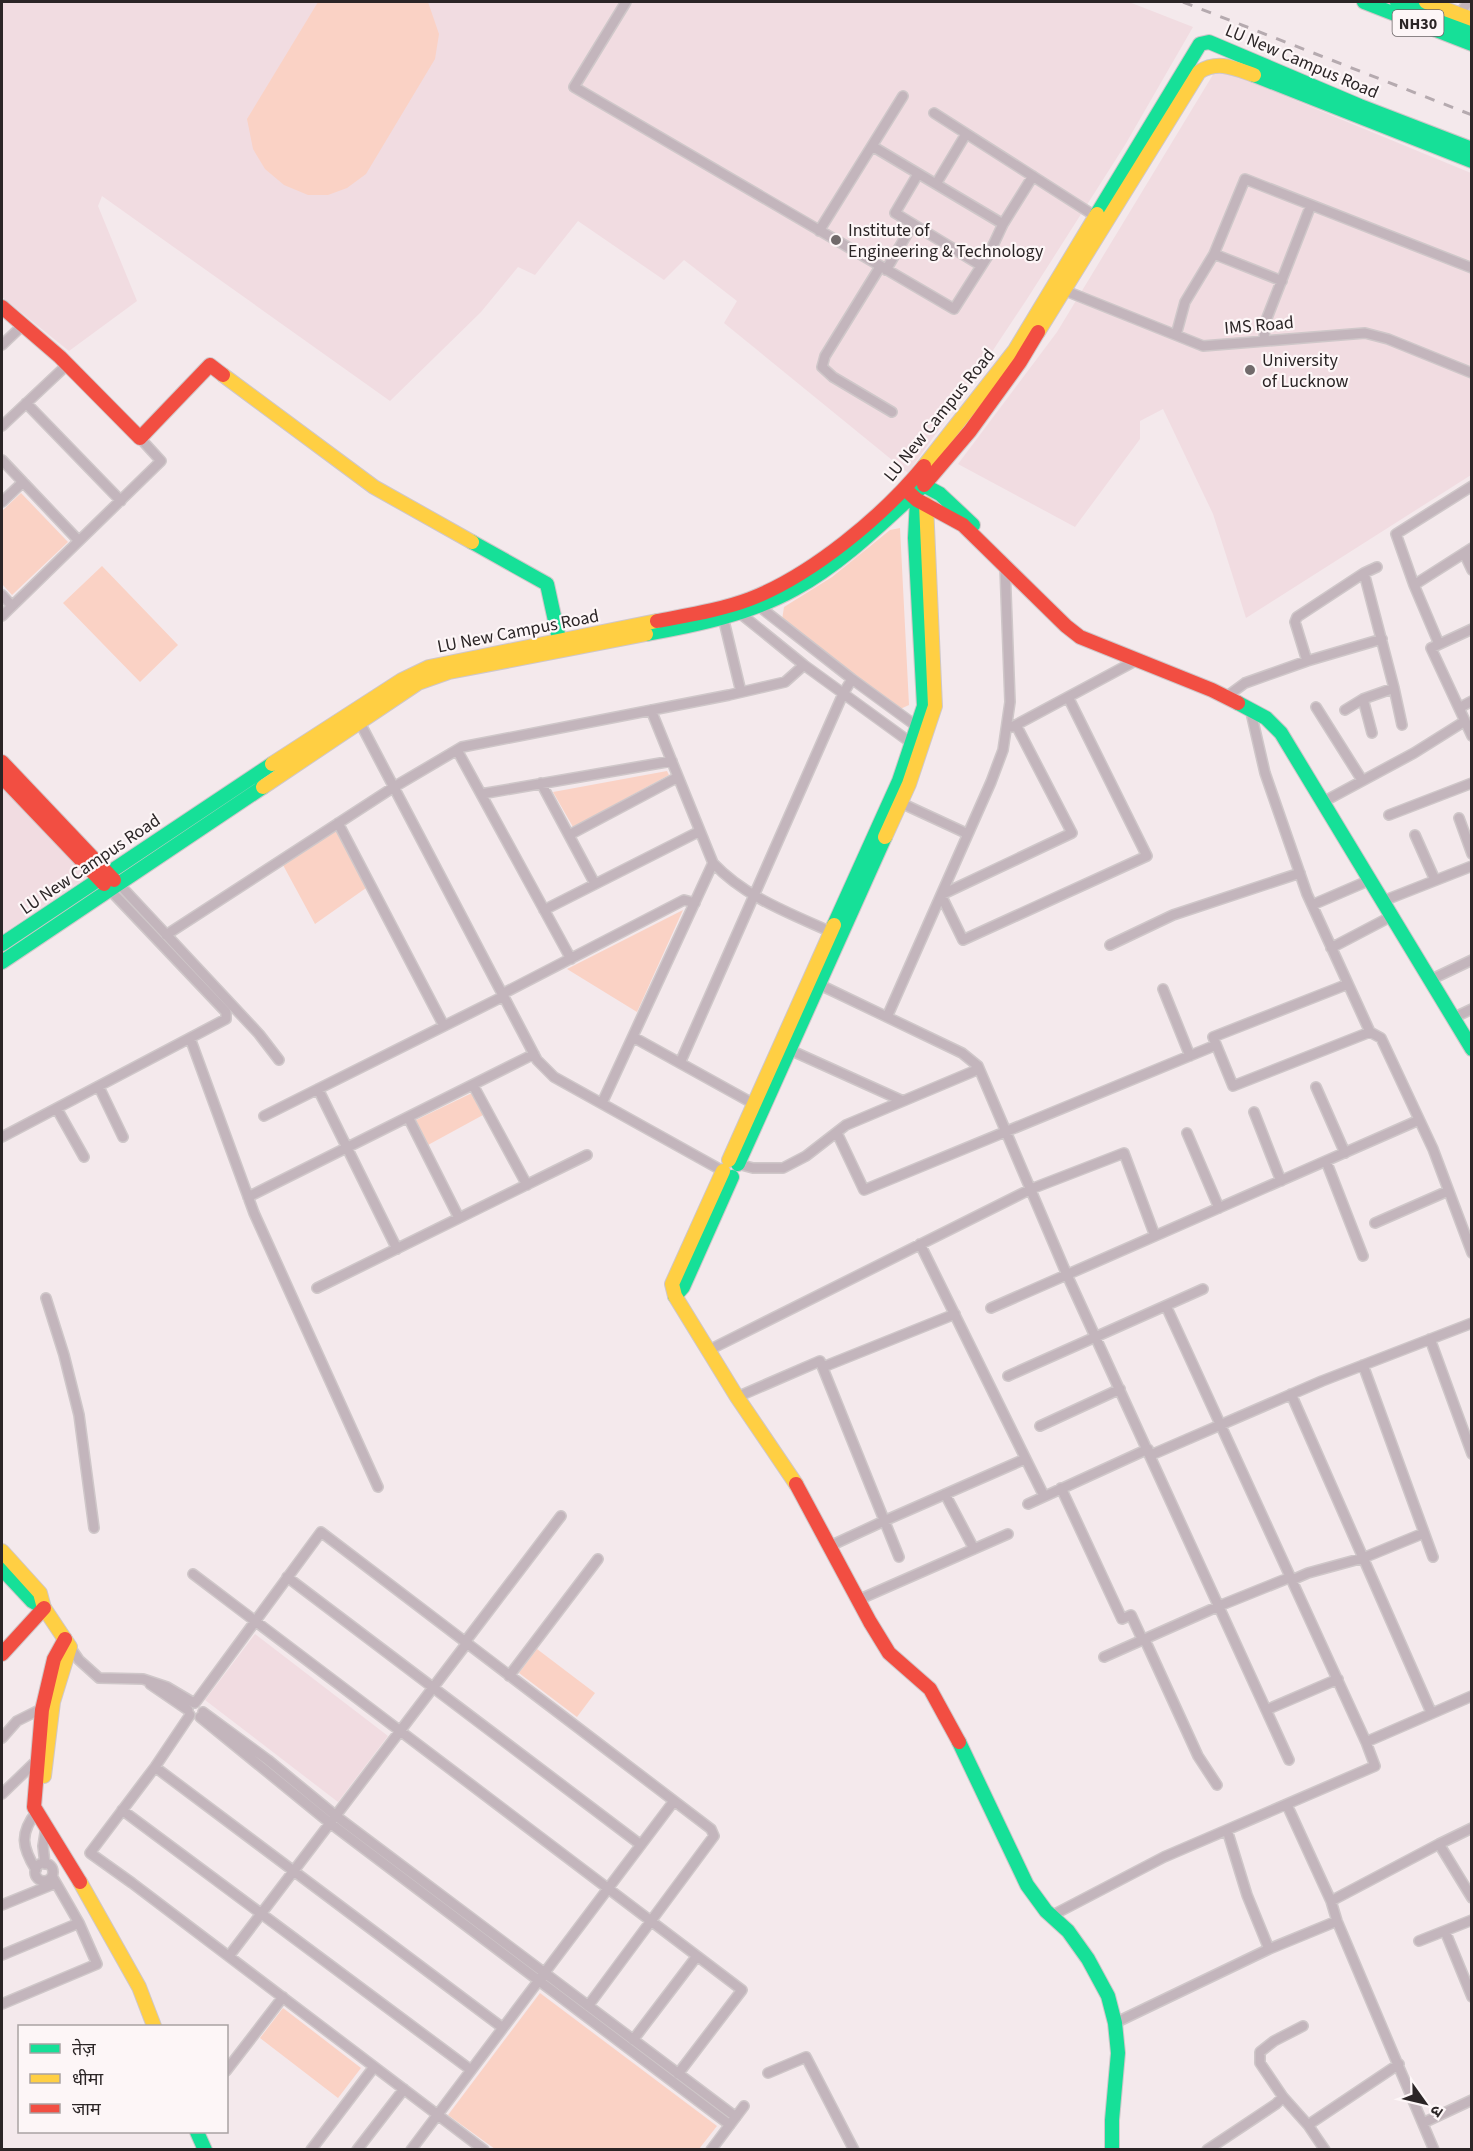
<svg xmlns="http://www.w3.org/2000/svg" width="1473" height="2151" viewBox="0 0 1473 2151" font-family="'Source Sans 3','Noto Sans Devanagari',sans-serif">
<rect width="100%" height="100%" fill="#f4e9ec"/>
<!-- built -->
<path fill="#f1dce1" d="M2,2h1127l64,25 -68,118 -98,154 -63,95 -56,79 -184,-150 13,-22 -53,-41 -20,20 -86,-59 -43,54 -17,-8 -37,45 -91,89 -288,-205 -4,10 39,95 -68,50 -67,-54z
M1217,68l254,105v302l-225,143 -33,-104 -50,-105 -23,12v18l-65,88 -117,-63 99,-132z
M2,788l85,89 -85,57z
M255,1634l133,102 -50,66 -133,-102z"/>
<!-- green -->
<path fill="#fad2c5" d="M318,2h110l11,32 -4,25 -69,115 -19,14 -19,7h-20l-24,-10 -19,-16 -12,-20 -6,-30z
M21,493l47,49 -56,53 -10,-11v-73z
M900,528l9,177 -11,5 -116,-90 2,-13 48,-30 58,-47z
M102,566l76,79 -38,37 -77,-79z
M667,771l2,4 -96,52 -20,-35z
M336,829l30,59 -51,36 -32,-59z
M683,910l-46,102 -70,-43z
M472,1093l11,22 -55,30 -12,-25z
M537,1649l58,44 -18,24 -58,-44z
M540,1993l177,133 -18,23h-204l-47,-34z
M283,2008l78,60 -23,30 -78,-60z"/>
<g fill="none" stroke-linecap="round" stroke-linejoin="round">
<!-- street casing -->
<g stroke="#cfc7c9" stroke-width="12">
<path id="street" d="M626,2l-52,85 380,222 35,-55 14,-30 30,-48
M1456,19l12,-17
M934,113l161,103
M872,146l131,78
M918,174l-23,39 85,52
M936,184l30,-50
M819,231l84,-135
M880,267l-55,89 -3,11 11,10 59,35
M886,270l27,-46
M1282,281l-68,-27 31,-75 227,89
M1061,289l142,57 162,-13 23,6 84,34
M1176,335l9,-33 29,-48
M1264,341l1,-18 46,-118
M2,345l21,-20
M26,403l95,98
M2,426l66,-62
M2,460l77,81
M2,502l21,-20
M1464,553l8,17
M1364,573l30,115 8,37
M1414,585l-18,-51 76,-48
M2,595l10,11
M756,604l96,75 67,49
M736,610l68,55 110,80
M2,616l159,-155 -21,-23
M723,617l18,75
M1472,629l-41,19 41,88
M1439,644l-25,-59 58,-37
M1307,661l-12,-39 2,-5 67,-44 13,-6
M1226,697l19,-14 62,-22 75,-22
M1363,699l9,34
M1316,707l46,73
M1250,708l15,65 42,121 63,138 11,6 52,111 39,104
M1459,708l13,-7
M651,710l62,153c32,34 76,50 118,69
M1345,710l18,-11 31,-11
M358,719l179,341 17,17 169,94
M1016,725l56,108 -131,62 22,45 184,-84 -79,-159
M1012,727l125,-67
M457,750l114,209
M541,783l54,101
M481,794l191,-33
M1323,802l91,-49 51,-32
M901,803l67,31
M1389,815l83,-32
M1459,818l13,36
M338,823l106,203
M569,835l109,-58
M1415,835l20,45
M119,884l140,150 20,26
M1383,901l89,-35
M1312,905l58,-25
M544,910l156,-79
M166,935l228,-148 68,-40 267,-52 56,-13 19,-17
M1110,945l63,-30 127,-42
M1331,948l61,-32
M1430,980l42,-20
M814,982l148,71 16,13 89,209 222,485
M1348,984l-135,53 20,49 137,-54
M1163,989l27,67
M502,994l182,-94 11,3
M887,1017l104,-235 12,-32 7,-48 -5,-135
M1453,1018l19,-9
M633,1037l121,67
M190,1038l64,175 124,274
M790,1050l113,51
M680,1063l163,-369 9,-15
M473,1085l54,100
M99,1087l24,50
M1316,1087l29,66
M318,1089l79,160
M602,1103l111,-240
M57,1109l27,48
M1254,1112l27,69
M264,1116l240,-120
M408,1117l51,101
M837,1133l27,57 352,-145
M1187,1133l32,75
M2,1137l224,-118v-7l-116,-122
M1326,1161l37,95
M738,1164l15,4h30l23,-12 40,-31 133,-56
M248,1197l286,-143
M1375,1223l73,-32
M920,1244l124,252
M317,1288l270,-133
M46,1298l18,57 15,60 15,113
M1166,1306l200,436
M991,1308l428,-188
M1430,1339l42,115
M707,1351l324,-162 93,-36 31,83
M1363,1365l70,192
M823,1367l132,-53
M1008,1376l195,-87
M1291,1394l140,318
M737,1397l83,-36 79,196
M1040,1426l80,-37
M1151,1455l171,-74 150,-58
M1061,1488l61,131 9,-4 12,26
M945,1494l29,55
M1028,1504l120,-55
M830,1546l54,-25 141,-62
M193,1574l549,416 -64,84
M287,1577l354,268
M1292,1580l16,-7 55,-15 61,-25
M858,1600l150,-66
M1145,1640l53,116 19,29
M465,1642l96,-126
M70,1647l9,13 20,18 44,1 24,8 27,16
M1104,1657l115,-51 72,-29
M509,1676l89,-117
M150,1684l38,26
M195,1703l126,-171 390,297 3,7 -126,170
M1266,1710l72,-31
M203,1712l65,48 68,56 400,301
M190,1715l-35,52 -65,86 42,30 352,267
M200,1717l130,106 400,302
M2,1738l15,-17 28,-14
M155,1767l348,261
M2,1794l34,-33
M1287,1805l44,96 6,20 97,229
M122,1810l349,260
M1472,1828l-33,16 33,54
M1227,1830l20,65 22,54
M35 1872a9 9 0 1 1 18 0a9 9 0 1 1-18 0Z
M45,1864l-2,-18 3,-19
M36,1870c-14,-23 -17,-36 1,-59
M1331,1901l108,-57
M2,1905l54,-22
M1051,1916l113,-59 211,-91 -9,-24 106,-46
M1445,1931l27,66
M1419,1941l53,-21
M2,1955l77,-32
M229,1956l238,-313
M2,2004l95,-40 -18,-41 -27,-47
M1115,2023l154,-74 68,-28
M1303,2026l-29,15 -14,11v11l23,34 25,28 17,25
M633,2040l64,-84
M226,2071l57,-74
M768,2073l38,-16 48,93
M1423,2123l49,-23
M1308,2125l91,-61
M311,2150l63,-83
M357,2150l47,-61
M411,2150l263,-349
M711,2150l33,-44
M1207,2150l69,-46 7,-7"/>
</g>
<!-- fast casing -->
<g stroke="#cfc7c9" stroke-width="16">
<path id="fast" d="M1364,2l108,42
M1397,2l75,29
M1254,75l218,86
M1097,214l103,-170 9,-2 151,64 112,43
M918,482l22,12 33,31
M472,542l75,42 14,64
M646,634c51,-9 104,-20 149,-45 49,-27 88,-67 129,-104
M1238,703l28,15 15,15 191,316
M834,925l65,-144 25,-75 -9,-168 2,-38
M2,944l270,-180
M2,962l261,-175
M738,1164l147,-327
M675,1296l8,-9 49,-110
M2,1569l30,32 12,7
M959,1742l68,143 19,26 22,20 20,28 20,37 7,27 3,30 -6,67v30
M197,2132l8,18"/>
</g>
<!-- slow casing -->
<g stroke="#cfc7c9" stroke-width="16">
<path id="slow" d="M1426,2l46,17
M1038,332l161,-260c19,-12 35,-4 55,3
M223,375l151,112 98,55
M924,466l91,-116 82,-136
M272,764l130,-84 27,-13 228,-46
M263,787l155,-104 31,-11 197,-38
M885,837l24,-53 26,-78 -9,-202
M729,1160l105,-235
M723,1171l-51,113 3,12 62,101 59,87
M2,1551l38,42 4,15 26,39 -17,55 -9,74
M80,1882l59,105 15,39"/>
</g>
<!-- jam casing -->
<g stroke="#cfc7c9" stroke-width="16">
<path id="jam" d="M2,307l58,50 80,81 70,-73 13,10
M924,485l46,-54 50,-69 18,-30
M906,490l11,10 46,25 103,101 14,11 132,53 26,13
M657,621c31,-6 64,-11 93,-22 62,-24 133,-83 174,-133
M2,762l112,118
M2,777l102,107
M796,1484l74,138 19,31 41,36 29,53
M65,1639l-11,20 -12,51 -8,97 46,75
M2,1654l42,-46"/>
</g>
<!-- street -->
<use href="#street" stroke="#c3b5bc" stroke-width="9"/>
<!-- fast -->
<use href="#fast" stroke="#16e098" stroke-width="14"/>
<!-- slow -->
<use href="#slow" stroke="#ffcf43" stroke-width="14"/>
<!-- jam -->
<use href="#jam" stroke="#f24e42" stroke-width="14"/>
<!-- rail -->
<path stroke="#b5aaaf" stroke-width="3" stroke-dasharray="10 10" stroke-linecap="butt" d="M1183,2l289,113"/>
</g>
<!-- markers -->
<g fill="#716a6b" stroke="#fdf6f7" stroke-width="2">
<circle cx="836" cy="240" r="6"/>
<circle cx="1250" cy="370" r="6"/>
</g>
<g text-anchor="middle" stroke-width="4.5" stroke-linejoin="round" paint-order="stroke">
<!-- shield labels -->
<rect fill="#fdf6f7" stroke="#6a6465" stroke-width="1.5" x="1392.5" y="10" width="51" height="26" rx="4.5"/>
<g font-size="16" font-weight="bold" fill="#2b2526">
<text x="1418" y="29">NH30</text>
</g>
<!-- street labels -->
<g font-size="18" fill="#2b2526" stroke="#fdf6f7">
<text transform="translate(1302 61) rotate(23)" y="6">LU New Campus Road</text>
<text transform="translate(1259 325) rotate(-5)" y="6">IMS Road</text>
<text transform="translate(939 415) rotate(-51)" y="6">LU New Campus Road</text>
<text transform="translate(518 631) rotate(-11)" y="6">LU New Campus Road</text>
<text transform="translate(90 864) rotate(-34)" y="6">LU New Campus Road</text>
</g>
<!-- poi labels -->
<g font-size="18" fill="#2b2526" stroke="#fdf6f7" text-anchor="start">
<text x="848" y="236">Institute of<tspan x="848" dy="21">Engineering &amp; Technology</tspan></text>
<text x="1262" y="366">University<tspan x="1262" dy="21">of Lucknow</tspan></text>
</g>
</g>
<!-- border -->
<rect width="1473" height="2151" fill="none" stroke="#2b2526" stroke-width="6"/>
<!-- legend -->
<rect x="18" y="2025" width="210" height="108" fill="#fdf6f7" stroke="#a9a2a3" stroke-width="1.5"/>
<rect x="30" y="2044" width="30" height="9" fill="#16e098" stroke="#a9a2a3" stroke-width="1.5"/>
<text x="72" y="2055" font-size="18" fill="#2b2526">तेज़</text>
<rect x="30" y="2074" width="30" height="9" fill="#ffcf43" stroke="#a9a2a3" stroke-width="1.5"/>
<text x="72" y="2085" font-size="18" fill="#2b2526">धीमा</text>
<rect x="30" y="2104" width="30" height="9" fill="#f24e42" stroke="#a9a2a3" stroke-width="1.5"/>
<text x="72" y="2115" font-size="18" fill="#2b2526">जाम</text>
<!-- north arrow -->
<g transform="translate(1425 2103) rotate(124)" stroke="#fdf6f7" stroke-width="4.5" paint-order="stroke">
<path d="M0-4.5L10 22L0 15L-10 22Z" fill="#2b2526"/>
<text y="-9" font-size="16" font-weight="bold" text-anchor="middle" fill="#2b2526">उ</text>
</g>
</svg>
